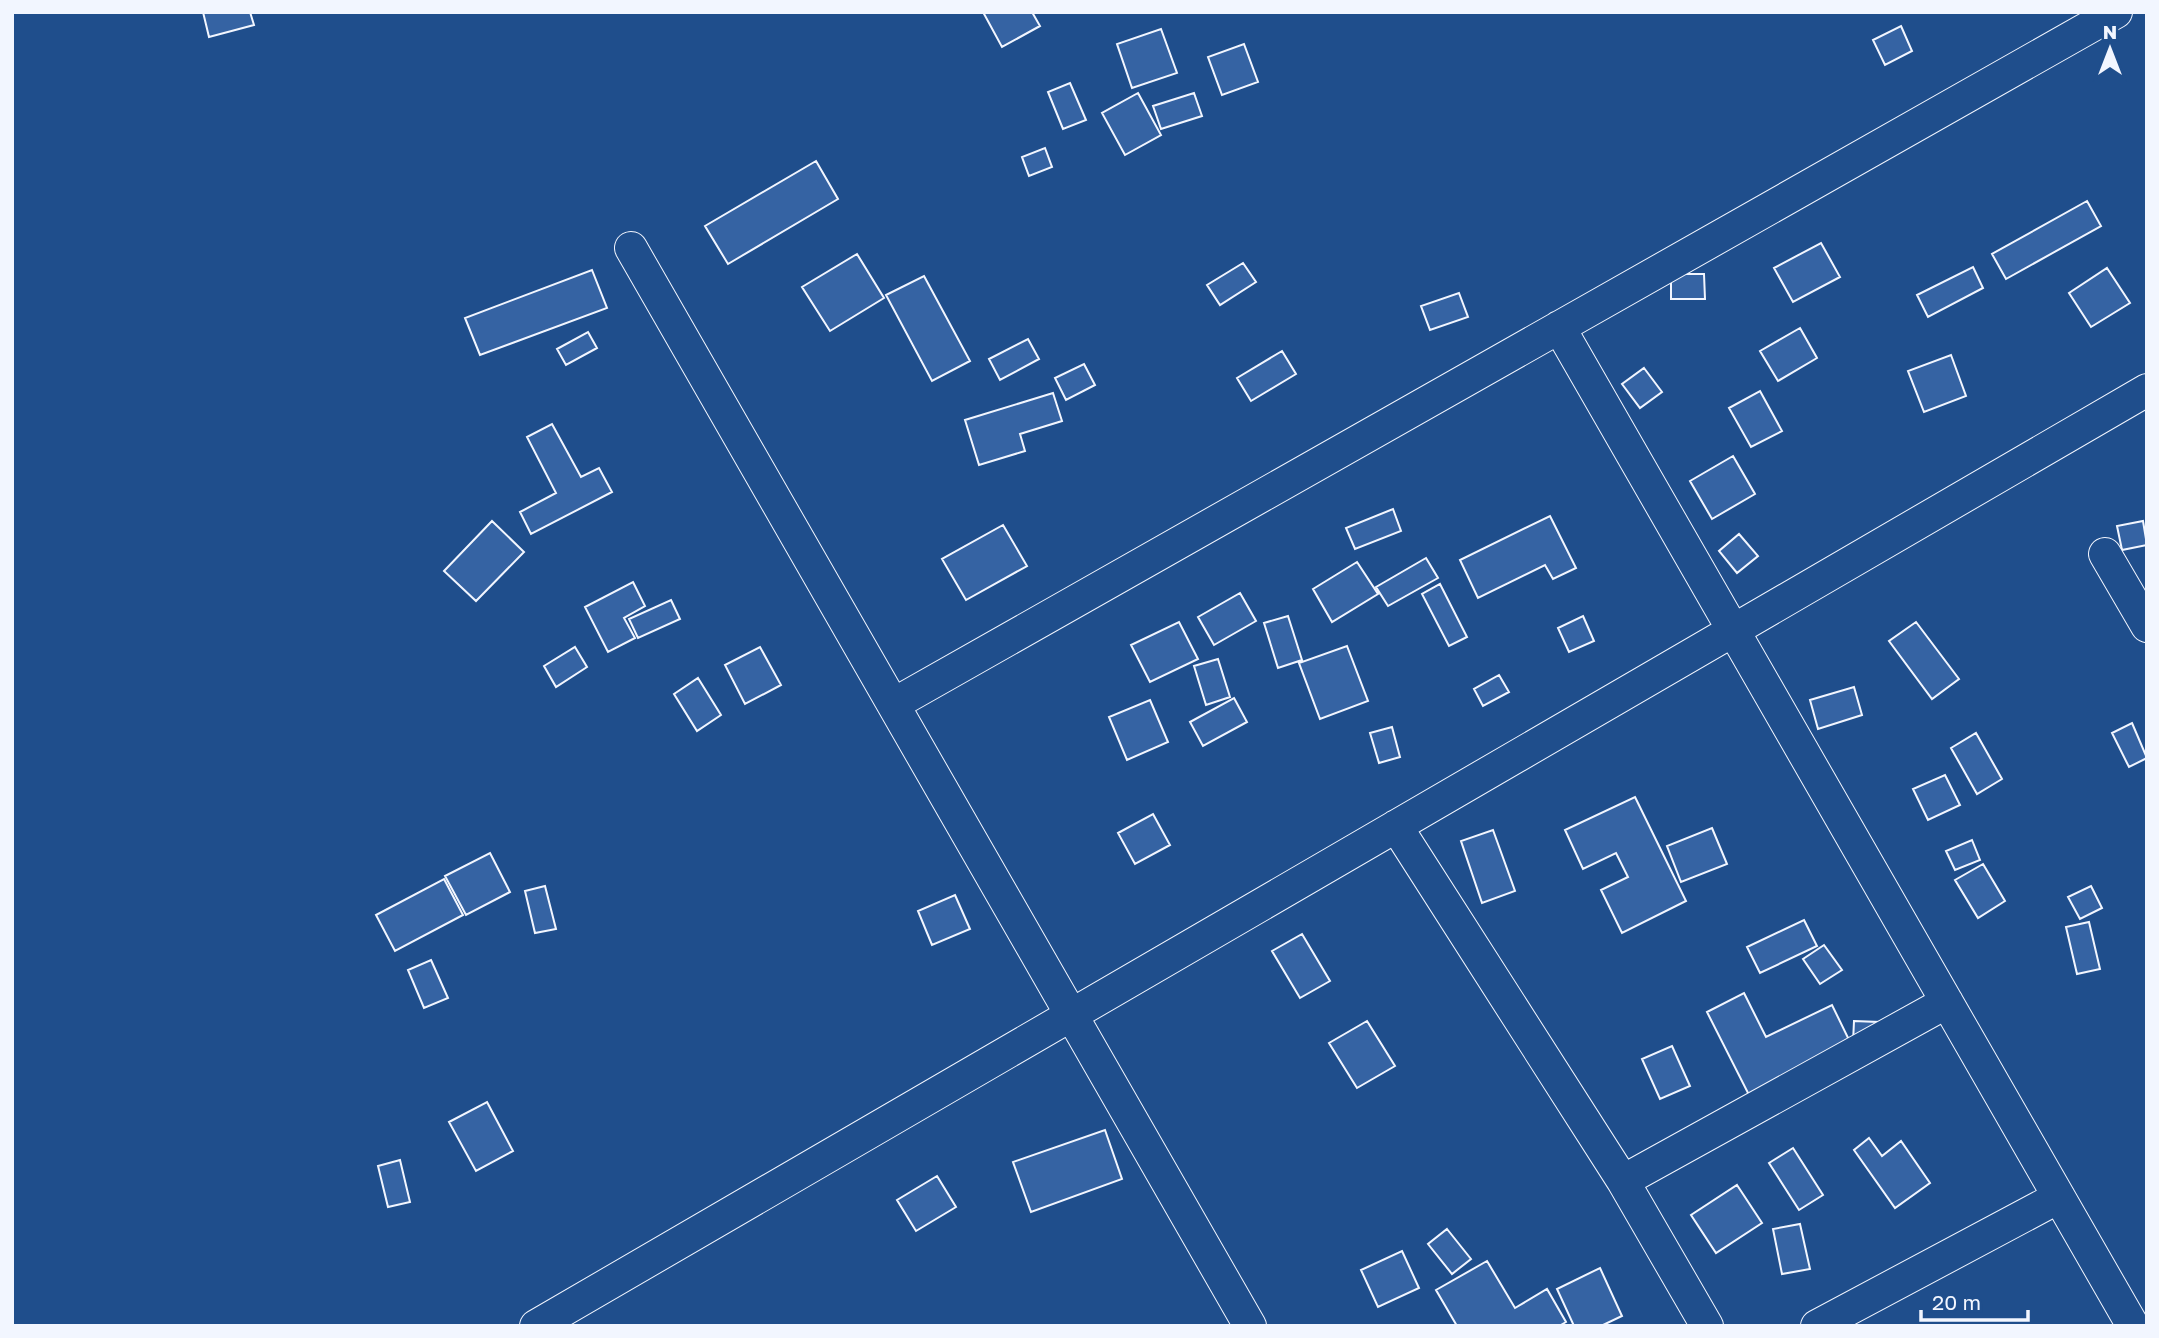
<svg xmlns="http://www.w3.org/2000/svg" width="2159" height="1338" viewBox="0 0 2159 1338" font-family="'Golos Text',sans-serif">
<rect width="100%" height="100%" fill="#1f4e8c"/>
<!-- building -->
<path fill="#3563a3" stroke="#f2f6ff" stroke-width="2" d="M203,12h47l4,13 -45,12z
M983,12h49l8,14 -38,21z
M1901,26l11,25 -27,14 -12,-25z
M1161,29l16,44 -45,15 -15,-44z
M1244,44l14,38 -36,13 -14,-38z
M1070,83l16,37 -23,9 -15,-37z
M1138,93l23,42 -36,20 -23,-42z
M1194,93l8,23 -41,13 -8,-23z
M1045,148l7,19 -23,9 -7,-19z
M816,161l22,38 -110,65 -23,-38z
M2087,201l14,25 -95,53 -14,-25z
M1821,243l19,34 -47,25 -19,-34z
M857,254l27,44 -54,33 -28,-44z
M1243,263l13,19 -36,23 -13,-20z
M1973,267l10,21 -55,29 -11,-22z
M2107,268l23,35 -39,24 -22,-34z
M592,270l15,38 -127,47 -15,-37z
M1671,274h33l1,25h-34z
M924,276l46,85 -38,20 -46,-86z
M1459,293l9,24 -38,13 -9,-24z
M1800,328l17,30 -39,23 -18,-30z
M588,332l9,16 -31,17 -9,-16z
M1028,339l11,20 -39,21 -11,-21z
M1282,351l14,23 -45,27 -14,-23z
M1951,355l15,41 -42,16 -16,-41z
M1084,364l11,21 -29,15 -11,-22z
M1644,368l18,24 -22,16 -18,-24z
M1760,391l22,40 -31,16 -22,-39z
M1053,393l9,28 -42,13 5,17 -46,14 -14,-45z
M552,424l29,53 18,-9 13,24 -81,42 -11,-22 36,-19 -29,-56z
M1733,456l22,38 -43,25 -22,-38z
M1393,509l8,22 -46,18 -9,-21z
M1550,516l26,52 -23,11 -8,-14 -67,33 -18,-38z
M492,521l32,31 -48,49 -32,-30z
M2143,521l4,24 -25,5 -5,-24z
M1003,525l24,41 -61,34 -24,-41z
M1739,534l19,22 -21,17 -18,-22z
M1426,558l12,20 -50,28 -12,-19z
M1357,562l21,32 -46,28 -19,-33z
M633,582l12,24 -21,12 11,20 -27,14 -23,-45z
M1440,584l27,53 -18,9 -27,-52z
M1240,593l16,28 -42,24 -16,-28z
M671,600l9,19 -42,19 -9,-19z
M1288,616l14,44 -24,8 -14,-45z
M1583,616l11,25 -25,11 -11,-24z
M1179,622l19,37 -48,23 -19,-37z
M1916,622l43,57 -27,20 -43,-58z
M1347,646l21,55 -48,18 -21,-56z
M575,647l12,20 -31,20 -12,-21z
M760,647l21,38 -36,19 -20,-39z
M1218,659l12,38 -24,8 -12,-39z
M1499,675l10,17 -26,14 -9,-17z
M698,678l23,37 -24,16 -23,-37z
M1854,687l8,28 -44,14 -8,-29z
M1234,698l13,24 -44,24 -13,-24z
M1150,700l18,42 -41,18 -18,-43z
M2132,723l15,35 -18,9 -17,-34z
M1392,727l8,30 -21,6 -9,-30z
M1976,733l26,46 -25,15 -26,-46z
M1945,775l15,30 -32,15 -15,-31z
M1635,797l51,104 -64,32 -21,-43 27,-13 -12,-24 -33,16 -18,-39z
M1153,814l17,31 -35,19 -17,-31z
M1712,828l15,36 -46,18 -14,-36z
M1493,830l22,61 -33,12 -21,-62z
M1972,840l8,20 -25,10 -9,-19z
M490,853l20,39 -44,23 -21,-39z
M1983,864l22,37 -27,17 -23,-38z
M444,879l19,36 -68,36 -19,-36z
M545,886l11,43 -21,4 -10,-42z
M2091,886l11,22 -22,11 -12,-22z
M955,895l15,34 -38,16 -14,-34z
M1804,920l13,26 -57,27 -13,-26z
M2089,922l11,47 -23,5 -11,-47z
M1302,934l28,47 -30,17 -28,-47z
M1824,945l18,25 -22,14 -17,-25z
M431,960l17,38 -24,10 -16,-38z
M1744,993l22,44 66,-32 20,41 -102,51 -43,-85z
M1367,1021l28,45 -38,22 -28,-45z
M1854,1021l24,1 -25,21z
M1672,1046l18,40 -30,13 -18,-40z
M487,1102l26,49 -37,20 -27,-49z
M1105,1130l17,49 -91,33 -18,-50z
M1869,1138l13,18 19,-15 29,42 -35,25 -41,-58z
M1793,1148l30,47 -24,15 -30,-47z
M400,1160l10,42 -22,5 -10,-41z
M937,1176l19,31 -40,24 -19,-31z
M1737,1185l25,38 -46,30 -25,-38z
M1800,1224l10,45 -28,5 -9,-45z
M1447,1229l24,30 -19,15 -24,-30z
M1402,1251l17,37 -41,19 -17,-37z
M1487,1261l28,47 32,-19 19,33 -7,4h-102l-21,-36z
M1600,1268l22,48 -21,10h-27l-17,-37z"/>
<g fill="none" stroke-linecap="round" stroke-linejoin="round">
<!-- minor casing -->
<g stroke="#f2f6ff" stroke-width="34">
<path id="minor" d="M631,248l619,1078
M1559,327l574,999
M2105,554l42,72
M894,704l1222,-692
M1396,826l227,355 84,145
M1623,1181l324,-179
M536,1326l1611,-936
M1817,1326l242,-129"/>
</g>
<!-- minor -->
<use href="#minor" stroke="#1f4e8c" stroke-width="32"/>
</g>
<!-- border -->
<rect width="2159" height="1338" fill="none" stroke="#f2f6ff" stroke-width="28"/>
<!-- north arrow -->
<g transform="translate(2110 49)" stroke="#1f4e8c" stroke-width="5" paint-order="stroke">
<path d="M0-5L12 26L0 18L-12 26Z" fill="#f2f6ff"/>
<text y="-10" font-size="19" font-weight="bold" text-anchor="middle" fill="#f2f6ff">N</text>
</g>
<!-- scale -->
<path d="M1921 1310v10h107v-10" fill="none" stroke="#f2f6ff" stroke-width="3.5"/>
<text x="1932" y="1310" font-size="21" fill="#f2f6ff" stroke="#1f4e8c" stroke-width="5" paint-order="stroke">20 m</text>
</svg>
